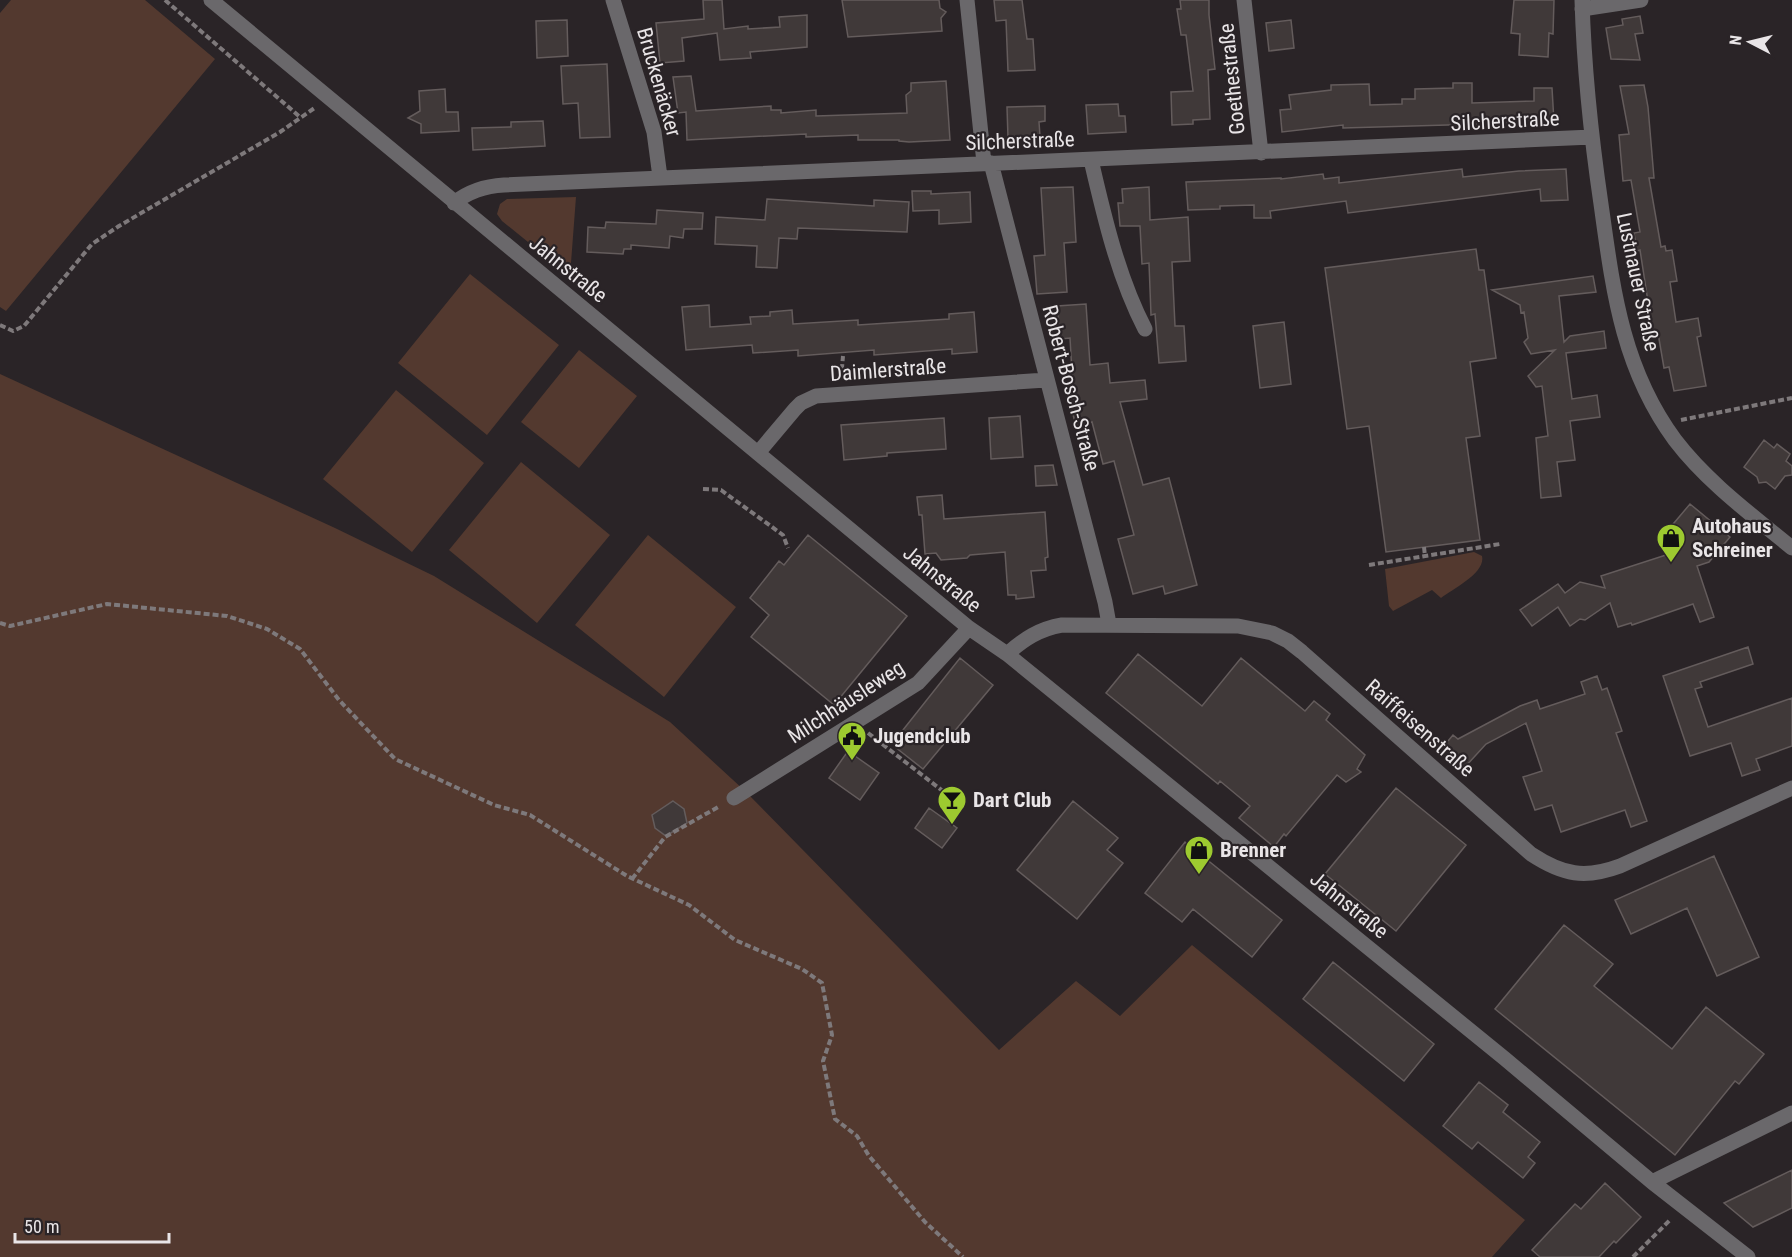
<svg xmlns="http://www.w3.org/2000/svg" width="1792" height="1257" viewBox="0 0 1792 1257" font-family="'Roboto Condensed',sans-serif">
<rect width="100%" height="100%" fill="#2a2427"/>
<!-- green -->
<path fill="#53392f" d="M11,0h134l70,59 -209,252 -6,-4v-294z
M576,197l-6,79 -68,-55 -5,-7 3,-10 7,-5z
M470,274l89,71 -72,90 -89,-72z
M579,350l58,46 -58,72 -58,-46z
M0,374l335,154 99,48 236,146 75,69 254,259 77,-69 44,35 72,-71 333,275 -33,37h-1492z
M396,390l88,73 -72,89 -89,-73z
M521,462l89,73 -73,88 -88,-73z
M648,535l88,72 -72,90 -89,-72z
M1474,552l8,4c4,17 -29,33 -41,42l-9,-8 -39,21 -4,-5 -4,-37z"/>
<!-- building -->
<path fill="#403939" stroke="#645c5c" stroke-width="1.5" d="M703,0h19l2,29 24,-3v3l32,-2 -1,-10 28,-2v32l-57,5 1,6 -31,2 -3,-27 -35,5 2,23 -24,2 -4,-40 48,-4z
M842,0h97l1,8 6,4 -5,6 1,13 -94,6z
M994,0h28l5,39h6l2,31 -27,1 -2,-51 -10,1z
M1180,0h29v15l6,54 -7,1 2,49 -17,1v4l-21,1 -1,-33 22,-1 -7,-56h-5l-4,-26h4z
M1514,0h40l-1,34 -4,-1 -1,24 -29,-2 1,-21 -9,-1z
M1640,16l3,17 -8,1 5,26 -29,-1 -5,-31 17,-3 -1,-6z
M567,20l1,36 -31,2 -1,-37z
M1291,20l3,28 -25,3 -3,-28z
M607,64l3,73 -30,1 -2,-35 -15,1 -2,-38z
M691,76l5,35 75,-5v4h10v3l35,-3v6l91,-3 -1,-18 5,-4v-8l35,-2 4,59 -41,2 -10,-1v-1h-41v-5l-52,2v-3l-119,6 -1,-28 -8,1 -5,-36z
M1453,83h19v20l62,-2v-13h18l2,34 -211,6v-3l-61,7 -2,-22 11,-1 -2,-14 42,-5v-5l38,-1 1,21 32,-1v-5h13v-10l38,-1z
M1644,85l4,22 6,71h-5l12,69 4,-1 1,5 6,-1 5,31 -7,1 6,40 22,-4 3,18 -4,1 9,49 -32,5 -5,-24 -5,1 -6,-35 -5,1 -13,-84 -3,1 -3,-18 6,-1 -9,-52 -8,1 -4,-46 10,-1 -9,-48z
M445,89l1,23h12l1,19 -38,2v-9l-13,-6 12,-7 -1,-20z
M1118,104l1,12h6l1,16 -38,2 -2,-29z
M1045,106v15l-6,1 1,14 -32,2 -1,-31z
M543,121l2,25 -72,4 -1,-22 39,-1v-5z
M1462,169l1,8 56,-6 47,-2 2,31 -27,1 -1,-12 -192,24 -2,-12 -76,10 1,7h-17v-13l-34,1v3l-32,1 -2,-28 95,-4v1l42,-5 1,5 15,-2v6z
M1073,187l3,55 -12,1 3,49 -30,2 -3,-38 11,-1 -4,-67z
M1149,187l1,33 38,-3 2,44 -18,1 3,64h9l2,35 -27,2 -4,-49 -4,1 -2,-52 -7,1 -2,-38h-20l-2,-23h5l-1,-14z
M912,191h19v3l39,-2 1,30 -32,2v-14l-26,1z
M767,199l107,7v-6l35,2 -2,30 -109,-4 -1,11 -18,-1 -2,30 -21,-1 1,-21 -42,-2 1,-27 49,3z
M657,210l46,3 -1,16h-18l-1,9 -13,-2 -1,12 -38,-3v4h-7l-1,5 -36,-2 1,-25 17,1 1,-6 50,2z
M1476,249l3,21h5l12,88 -26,4 10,74 -14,2 14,102 -94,12 -17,-126 -22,3 -22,-161z
M1593,276l3,16 -37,4 5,46 6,-6 34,-5 2,17 -40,5 6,46 25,-4 3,22 -30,4 5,39 -18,2 4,34 -20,2 -5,-60 12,-2 -6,-50 -6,1 -8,-11 27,-26 -24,4 -7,-12 4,-4 -4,-26 -3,1 -1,-8 -28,-15z
M1086,304l4,61 18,-2 2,20 35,-3 2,19 -27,3 23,83 26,-7 28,107 -32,9 -2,-8 -30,8 -15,-55 16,-4 -20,-74 -11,3 -11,-42 -16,4 -5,-19h3l-4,-69 -10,1 -3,-33z
M709,305l1,22 41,-3 -1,-7 20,-1v-4l22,-2 1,14 65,-4v5l91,-6v-5l25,-2 3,40 -25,2v-5l-78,6v-5l-76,6v-6l-45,3 -1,-8 -66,5 -4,-43z
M1284,322l7,62 -31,4 -7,-62z
M1020,416l3,41 -32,2 -2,-41z
M944,418l2,31 -59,4v3l-43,4 -3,-35z
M1764,440l10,8 3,-4 13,10 -4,7 6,5v9l-7,1 -10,13 -9,-7 -7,1 -2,-6 -13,-10z
M1053,465l4,20 -21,1 -1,-20z
M942,495l2,24 101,-7 3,45 -3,1 1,12 -15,1 3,26 -18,2v-4h-8l-3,-43 -35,3 -3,3 -26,2 -5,-7 -11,1 -3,-39h-3l-2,-18z
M1690,504l40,33 -21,25 -12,4 17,51 -14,5 -7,-18 -61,21 -1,-2 -13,4 -8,-24 -25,17 -5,-1 -10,7 -12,-19 -26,19 -12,-16 38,-26 7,9 15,-11 25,6 -4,-12 65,-21 -4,-12 18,-5 -11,-9z
M808,535l99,81 -73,89 -83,-68 18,-22 -19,-17 29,-37 5,4z
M1748,647l5,17 -53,18 2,5 -7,2 13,38 84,-29v48l-36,13 4,11 -18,6 -11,-33 -41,13 -27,-80z
M1138,654l64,52 39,-48 64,53 9,-10 16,13 -4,6 39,35 -8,14 4,3 -15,10 -9,-7 -51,61 -2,-2 -10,13 -35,-29 11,-12 -30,-25 -2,3 -112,-91z
M960,658l33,27 -70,84 -28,-22v-7z
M1597,676l5,14 5,-2 15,43 -6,2 31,88 -16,6 -6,-17 -64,22 -9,-27 -17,5 -12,-33 19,-6 -16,-48 -40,21 -21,23 -22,-20 10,-12 5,4 62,-33 17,-6 3,9 45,-15 -4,-12z
M848,751l31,22 -19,27 -31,-22z
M1396,788l70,57 -70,86 -71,-57z
M673,801l11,8 3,14 -21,13 -11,-8 -3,-13z
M1073,801l45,37 -11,12 16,13 -46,56 -60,-49z
M929,808l28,20 -15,20 -27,-20z
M1185,842l97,78 -30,37 -59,-48 -11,13 -37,-29z
M1714,856l45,101 -42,19 -30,-68 -56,26 -16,-34z
M1564,925l49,39 -19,22 78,63 34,-42 58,47 -25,30 -4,-3 -60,74 -180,-146z
M1333,962l101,82 -30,37 -101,-82z
M1479,1082l29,23 -5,7 37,30 -12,15 7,6 -12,15 -45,-36 -6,7 -29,-23z
M1792,1170v38l-39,19 -29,-24z
M1605,1183l36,34 -25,26 -2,-2 -15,16h-59l-8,-7 43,-46 6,5z"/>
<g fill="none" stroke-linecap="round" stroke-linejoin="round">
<!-- path -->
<path stroke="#7e797b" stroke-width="4" stroke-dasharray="6 3" stroke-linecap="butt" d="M165,0l135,117
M0,325l13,6 11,-5 68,-82 27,-18 161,-94 36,-25
M841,379l2,-23
M1681,420l111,-22
M703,489l18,1 62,45 5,13
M1424,547l1,9
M1369,565l131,-21
M0,623l10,3 97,-22 120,12 40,13 33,20 39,51 56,59 99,46 36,10 97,61 62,29 46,35 67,29 20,14 10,52 -9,26 12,58 22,17 12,20 56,66 38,35
M868,733l76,59
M632,879l33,-42 55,-31
M1633,1257l38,-38"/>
<!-- minor -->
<path stroke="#6a686b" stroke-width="15" d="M211,0l758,628 38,26 497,404 148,124 96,75
M613,0l41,132 6,45
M967,0l17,163
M1244,0l17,153
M1582,0c2,69 9,136 19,204 12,86 21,164 74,236 32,42 77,75 117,108
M1582,9l59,-9
M1091,160c13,56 27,117 54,169
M991,163l114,439 4,22
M454,203c15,-12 32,-17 50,-18l1088,-48
M758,453l37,-44 6,-6 15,-7 230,-16
M1007,654c17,-15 32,-25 55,-29l176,1 34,7 16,8 14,11 229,202c32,21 54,25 89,12l172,-78
M734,798l184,-115 51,-55
M1652,1182l140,-69"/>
</g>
<!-- icons -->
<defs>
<g id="shop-pin" transform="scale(1.5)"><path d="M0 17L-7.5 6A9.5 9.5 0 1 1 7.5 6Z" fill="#9dca30" stroke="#2a2427"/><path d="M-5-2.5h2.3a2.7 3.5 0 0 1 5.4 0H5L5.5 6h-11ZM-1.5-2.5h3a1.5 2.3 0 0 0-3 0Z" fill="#111"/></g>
<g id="civic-pin" transform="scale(1.5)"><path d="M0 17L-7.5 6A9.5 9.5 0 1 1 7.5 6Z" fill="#9dca30" stroke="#2a2427"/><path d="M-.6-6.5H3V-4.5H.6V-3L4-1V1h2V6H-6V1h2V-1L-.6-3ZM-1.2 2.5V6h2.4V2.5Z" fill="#111"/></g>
<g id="bar-pin" transform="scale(1.5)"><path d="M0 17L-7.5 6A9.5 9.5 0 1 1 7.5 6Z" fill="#9dca30" stroke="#2a2427"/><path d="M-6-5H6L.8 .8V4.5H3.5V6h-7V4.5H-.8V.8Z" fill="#111"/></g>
</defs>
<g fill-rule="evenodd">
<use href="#shop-pin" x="1671" y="538"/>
<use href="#civic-pin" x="852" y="736"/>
<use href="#bar-pin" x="952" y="800"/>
<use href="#shop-pin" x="1199" y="850"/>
</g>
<g text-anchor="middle" stroke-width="4.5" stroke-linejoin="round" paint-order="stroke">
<!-- street labels -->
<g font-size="21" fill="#e9e5e7" stroke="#2a2427">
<text transform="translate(1232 79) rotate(-96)" y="7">Goethestraße</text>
<text transform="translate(659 82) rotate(74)" y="7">Bruckenäcker</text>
<text transform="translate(1505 121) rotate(-3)" y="7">Silcherstraße</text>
<text transform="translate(1020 141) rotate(-2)" y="7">Silcherstraße</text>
<text transform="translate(568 269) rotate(39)" y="7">Jahnstraße</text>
<text transform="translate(1638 282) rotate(78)" y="7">Lustnauer Straße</text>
<text transform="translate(888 370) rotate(-4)" y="7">Daimlerstraße</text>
<text transform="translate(1071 388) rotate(75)" y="7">Robert-Bosch-Straße</text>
<text transform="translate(942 579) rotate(39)" y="7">Jahnstraße</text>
<text transform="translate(846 702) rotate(-33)" y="7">Milchhäusleweg</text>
<text transform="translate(1420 728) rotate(41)" y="7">Raiffeisenstraße</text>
<text transform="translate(1349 905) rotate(39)" y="7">Jahnstraße</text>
</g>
<!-- poi labels -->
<g font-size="21" font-weight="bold" fill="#e9e5e7" stroke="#2a2427" text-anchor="start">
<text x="1692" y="533">Autohaus<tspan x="1692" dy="24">Schreiner</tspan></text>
<text x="873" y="743">Jugendclub</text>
<text x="973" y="807">Dart Club</text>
<text x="1220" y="857">Brenner</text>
</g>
</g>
<!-- north arrow -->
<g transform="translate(1750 42) rotate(277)" stroke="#2a2427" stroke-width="4.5" paint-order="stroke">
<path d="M0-4.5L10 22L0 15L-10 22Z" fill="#e9e5e7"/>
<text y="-9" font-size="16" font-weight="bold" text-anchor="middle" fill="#e9e5e7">N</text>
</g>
<!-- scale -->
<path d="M15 1233v9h154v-9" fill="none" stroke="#e9e5e7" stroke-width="3"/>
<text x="24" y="1233" font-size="18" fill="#e9e5e7" stroke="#2a2427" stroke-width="4.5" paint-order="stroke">50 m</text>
</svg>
